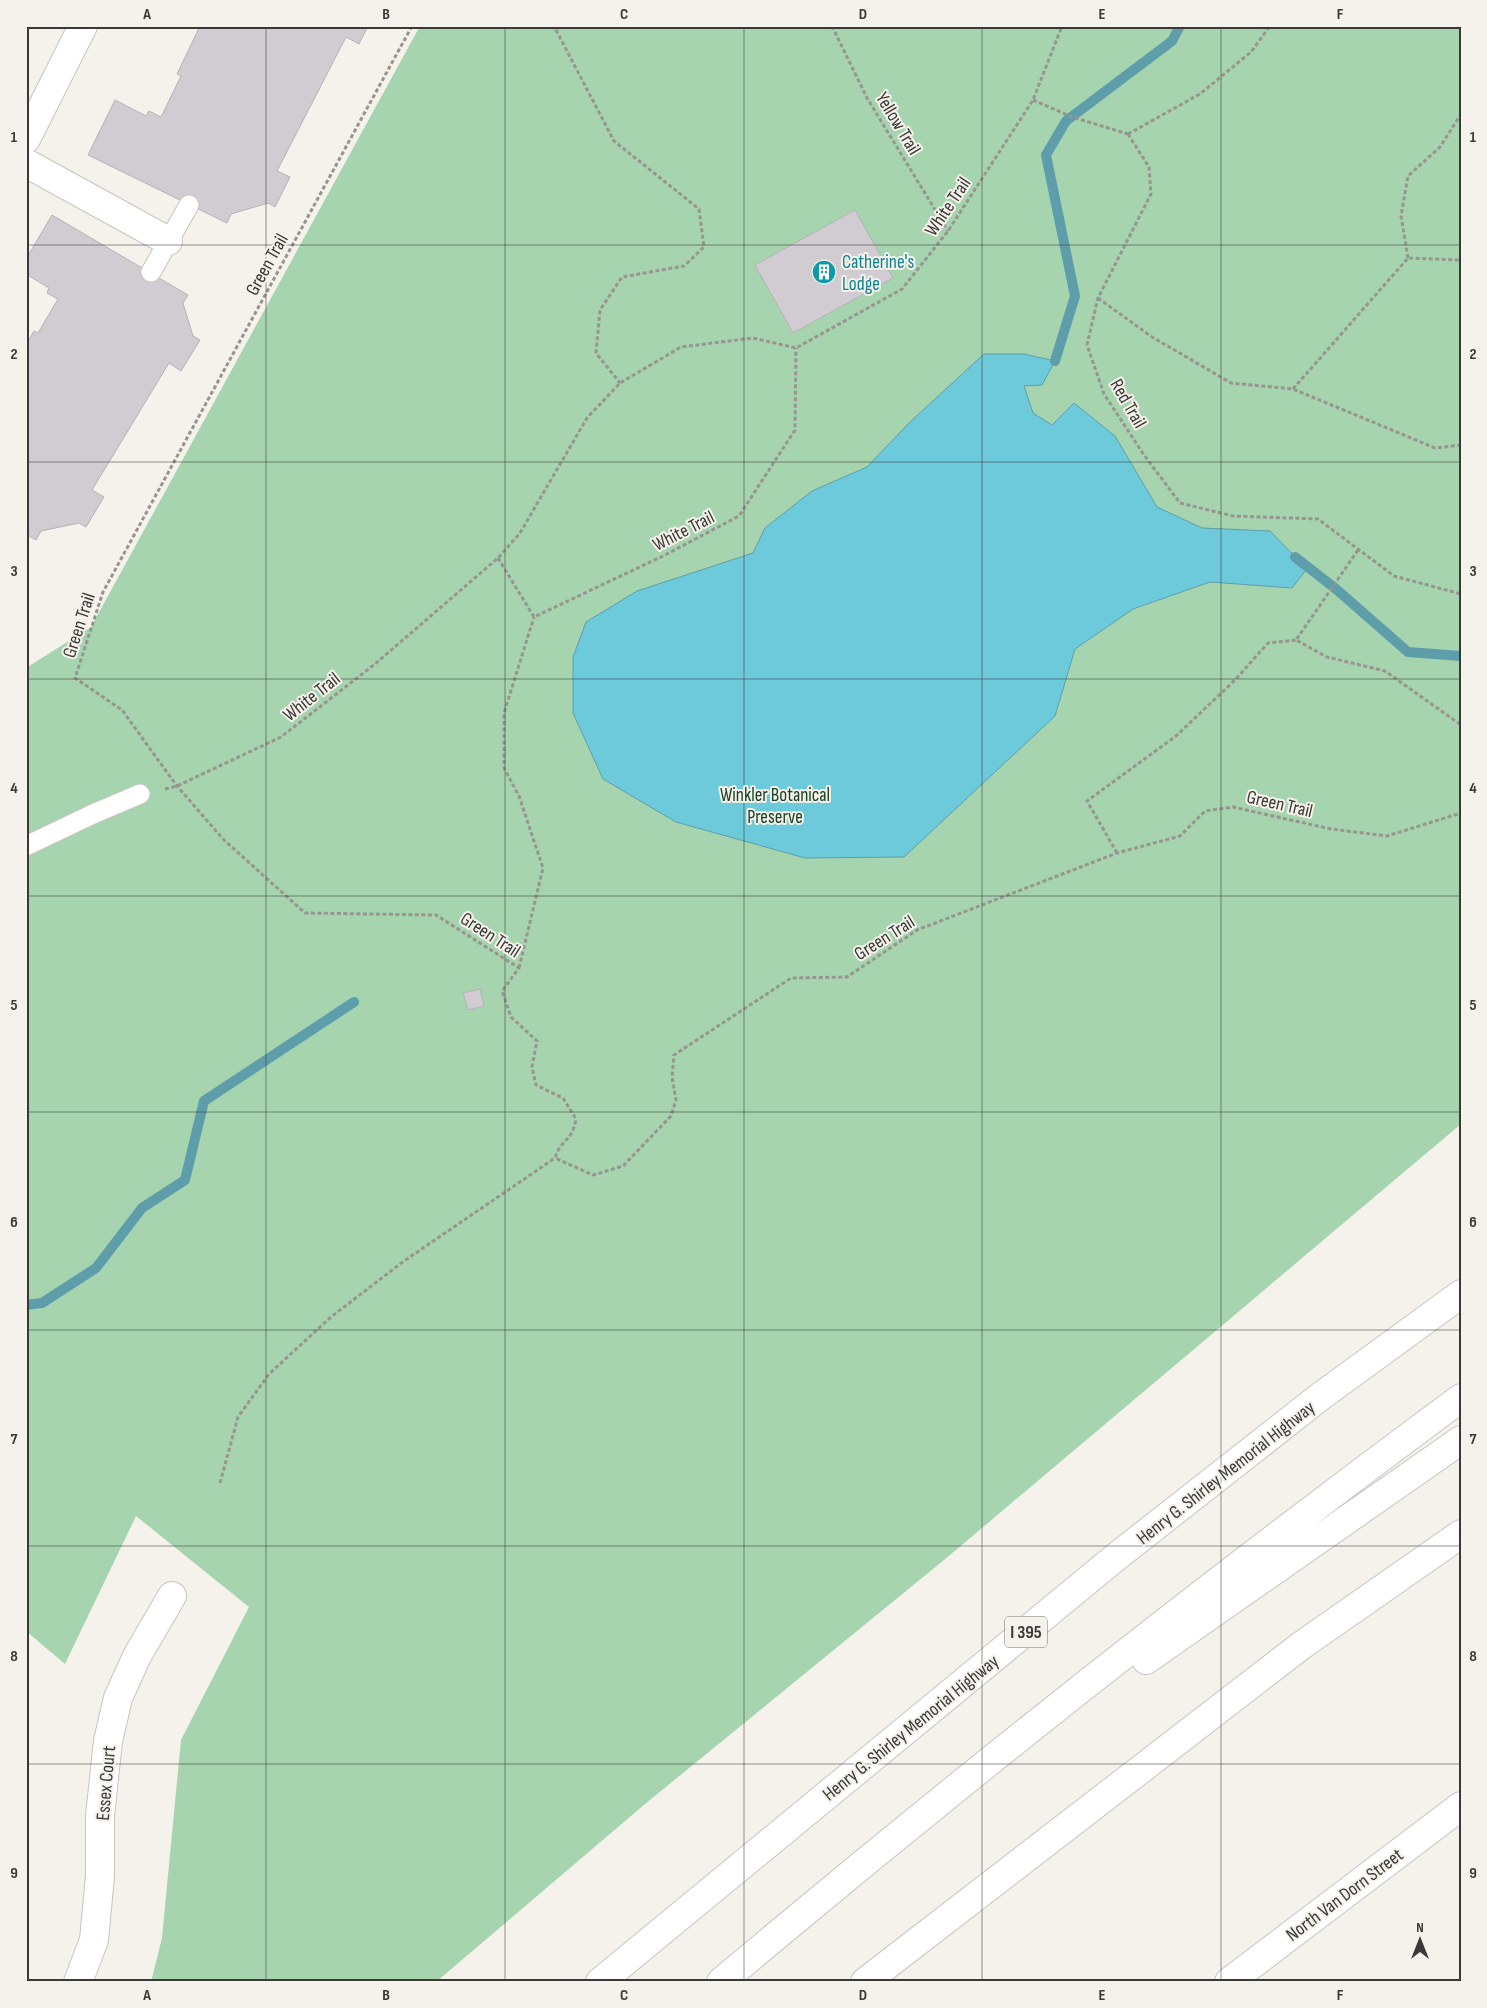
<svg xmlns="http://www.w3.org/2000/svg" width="1487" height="2008" viewBox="0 0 1487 2008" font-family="'Sofia Sans Condensed',sans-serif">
<rect width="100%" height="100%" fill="#f5f1eb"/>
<!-- green -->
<path fill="#a5d4af" d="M420,26h1041v1098l-517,436 -299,244 -209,178h-285l11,-44 19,-198 68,-133 -113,-91 -71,148 -39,-33v-963l65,-41z"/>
<!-- water -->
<path fill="#6dcadb" stroke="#5e9eaa" d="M984,354h40l31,7 -13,24 -18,1 9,27 19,12 22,-22 41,33 42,71 45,21 68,3 37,38 -15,19 -82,-6 -77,27 -58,40 -20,67 -151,141 -99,1 -129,-36 -73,-43 -30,-66v-56l13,-35 51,-31 116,-38 12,-25 47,-37 55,-24 43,-45z"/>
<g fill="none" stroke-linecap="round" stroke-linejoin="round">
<!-- stream -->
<path stroke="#5e9eaa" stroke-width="10" d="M1055,361l20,-65 -29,-141 20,-34 106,-80 8,-15
M1295,557l41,32 72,63 53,4
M26,1305l16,-2 54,-35 46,-60 43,-28 19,-79 150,-99"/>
</g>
<!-- building -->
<path fill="#d0ccd2" stroke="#b6b2b7" d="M200,26h168l-9,18 -13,-7 -69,134 13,6 -15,30 -7,-4 -37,11 -4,9 -139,-68 27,-55 31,16 3,-5 12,6 20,-41 -4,-2z
M855,210l38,68 -100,55 -38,-68z
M52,215l136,80 -5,8 10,33 7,4 -19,31 -12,-8 -77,127 12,7 -18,30 -7,-4 -38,8 -5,9 -10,-6v-189l8,-14 4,2 20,-34 -11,-6 2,-5 -23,-14v-15z
M480,989l4,17 -16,4 -5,-17z"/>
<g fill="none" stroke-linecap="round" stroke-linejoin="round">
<!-- lane casing -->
<g stroke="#c8c5bf" stroke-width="21">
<path id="lane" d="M151,272l38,-67
M26,846l67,-32 47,-20"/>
</g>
<!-- street casing -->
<g stroke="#c8c5bf" stroke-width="30">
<path id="street" d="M26,139l57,-113
M26,163l142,78
M78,1982l16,-42 6,-64v-60l8,-75 10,-43 19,-42 35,-60"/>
</g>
<!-- secondary casing -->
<g stroke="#c8c5bf" stroke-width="30">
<path id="secondary" d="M1229,1982l232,-176"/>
</g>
<!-- highway casing -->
<g stroke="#c8c5bf" stroke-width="30">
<path id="highway" d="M1146,1660l315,-220
M600,1982l516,-425 205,-161 140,-102
M721,1982c240,-202 487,-397 740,-584
M865,1982l437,-337 159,-111"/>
</g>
<!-- path -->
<path stroke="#989591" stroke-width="3" stroke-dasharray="4 2.5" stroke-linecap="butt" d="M412,26l-309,566 -28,86 47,32 55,76 46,53 82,74 131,2 83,53 -17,23 9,26 26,24 -5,26 4,18 27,13 13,21c-4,24 -15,19 -21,39l38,17 30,-9 48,-50 5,-16 -4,-23 2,-22 117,-77 56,-1 70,-47 200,-77 63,-17 25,-25 28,-4 98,22 56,7 74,-23
M552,26l4,4 2,-4
M832,26l35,72 81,133
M556,30l58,111 85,68 5,38 -20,19 -62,11 -22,33 -4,43 24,30
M1033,100l39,17 56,17
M1128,134l21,33 2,27 -53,104 -11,47 17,49 40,61 36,48 53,13 85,3 76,57 67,18
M1128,134l72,-40 51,-42 19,-26
M1408,258l-7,-42 7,-40 32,-29 21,-33
M1098,298l54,39 79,46 62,6 142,59 26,-3
M1293,389l115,-131 53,2
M1358,550l-62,90 31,17 58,14 76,54
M498,558l36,59 129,-61 76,-40 56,-86 1,-82
M165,789l12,-3 104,-49 94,-73 123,-106 22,-25 67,-115 33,-35 61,-36 72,-9 43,10 106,-59 46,-58 85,-131 29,-74
M1117,853l-30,-52 89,-65 59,-56 33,-37 28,-3
M519,968l24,-100 -24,-72 -15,-28v-55l30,-96
M220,1483l18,-66 31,-43 62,-57 73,-56 151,-103"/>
<!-- lane -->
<use href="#lane" stroke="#fff" stroke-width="19"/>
<!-- street -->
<use href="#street" stroke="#fff" stroke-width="28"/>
<!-- secondary -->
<use href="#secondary" stroke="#fff" stroke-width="28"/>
<!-- highway -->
<use href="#highway" stroke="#fff" stroke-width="28"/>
</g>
<!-- grid -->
<path fill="none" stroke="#3b3937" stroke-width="1" stroke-opacity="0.55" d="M266,26v1956M505,26v1956M744,26v1956M982,26v1956M1221,26v1956M26,245h1435M26,462h1435M26,679h1435M26,896h1435M26,1112h1435M26,1330h1435M26,1546h1435M26,1764h1435"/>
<!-- icons -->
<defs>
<g id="building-disc" transform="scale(1.25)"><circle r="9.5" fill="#0f9aa8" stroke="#f5f1eb"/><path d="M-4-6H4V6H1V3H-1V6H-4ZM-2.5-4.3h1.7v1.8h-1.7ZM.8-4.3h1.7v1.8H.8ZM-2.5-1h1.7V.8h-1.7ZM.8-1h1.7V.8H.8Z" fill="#fff"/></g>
</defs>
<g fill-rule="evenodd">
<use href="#building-disc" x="824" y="272"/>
</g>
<g text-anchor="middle" stroke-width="4" stroke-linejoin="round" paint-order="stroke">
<!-- shield labels -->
<rect fill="#f5f1eb" stroke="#73706d" stroke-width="1" x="1005" y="1616.5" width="42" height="31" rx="4"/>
<g font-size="18" font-weight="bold" fill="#3b3937">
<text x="1026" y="1638">I 395</text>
</g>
<!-- street labels -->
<g font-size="19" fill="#3b3937" stroke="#f5f1eb">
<text transform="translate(899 123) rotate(59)" y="7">Yellow Trail</text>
<text transform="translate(947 206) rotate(-56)" y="7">White Trail</text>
<text transform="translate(266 264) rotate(-61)" y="7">Green Trail</text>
<text transform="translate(1129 403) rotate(60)" y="7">Red Trail</text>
<text transform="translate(683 530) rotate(-27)" y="7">White Trail</text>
<text transform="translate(78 625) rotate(-72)" y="7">Green Trail</text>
<text transform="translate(311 696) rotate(-38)" y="7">White Trail</text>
<text transform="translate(1280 803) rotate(13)" y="7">Green Trail</text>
<text transform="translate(491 934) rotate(33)" y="7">Green Trail</text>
<text transform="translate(884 937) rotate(-32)" y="7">Green Trail</text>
<text transform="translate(1225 1472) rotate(-38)" y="7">Henry G. Shirley Memorial Highway</text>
<text transform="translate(910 1727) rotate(-39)" y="7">Henry G. Shirley Memorial Highway</text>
<text transform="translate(105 1783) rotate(-85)" y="7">Essex Court</text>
<text transform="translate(1344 1894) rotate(-37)" y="7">North Van Dorn Street</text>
</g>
<!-- culture labels -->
<g font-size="19" fill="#0d838f" stroke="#f5f1eb" text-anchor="start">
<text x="842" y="268">Catherine's<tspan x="842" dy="22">Lodge</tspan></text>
</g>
<!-- park labels -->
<g font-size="19" fill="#134021" stroke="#f5f1eb">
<text x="775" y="801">Winkler Botanical<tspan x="775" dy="22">Preserve</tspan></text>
</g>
</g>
<!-- border -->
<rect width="1487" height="2008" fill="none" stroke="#f5f1eb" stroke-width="55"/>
<!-- north arrow -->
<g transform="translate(1420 1940)" stroke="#f5f1eb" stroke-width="4" paint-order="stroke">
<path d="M0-4L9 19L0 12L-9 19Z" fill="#3b3937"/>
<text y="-8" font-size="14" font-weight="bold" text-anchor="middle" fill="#3b3937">N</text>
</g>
<rect x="28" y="28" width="1432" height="1952" fill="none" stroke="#3b3937" stroke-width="2"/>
<g font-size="16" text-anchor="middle" font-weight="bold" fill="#3b3937">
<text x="147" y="19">A</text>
<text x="386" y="19">B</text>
<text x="624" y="19">C</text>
<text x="863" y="19">D</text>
<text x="1102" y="19">E</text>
<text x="1340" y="19">F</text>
<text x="14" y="142">1</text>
<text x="1473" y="142">1</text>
<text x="14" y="359">2</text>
<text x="1473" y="359">2</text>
<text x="14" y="576">3</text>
<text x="1473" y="576">3</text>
<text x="14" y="793">4</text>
<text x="1473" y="793">4</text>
<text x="14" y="1010">5</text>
<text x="1473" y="1010">5</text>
<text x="14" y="1227">6</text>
<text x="1473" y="1227">6</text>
<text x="14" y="1444">7</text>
<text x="1473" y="1444">7</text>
<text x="14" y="1661">8</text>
<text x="1473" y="1661">8</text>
<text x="14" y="1878">9</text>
<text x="1473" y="1878">9</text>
<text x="147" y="2000">A</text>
<text x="386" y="2000">B</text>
<text x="624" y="2000">C</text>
<text x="863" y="2000">D</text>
<text x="1102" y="2000">E</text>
<text x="1340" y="2000">F</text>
</g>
</svg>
